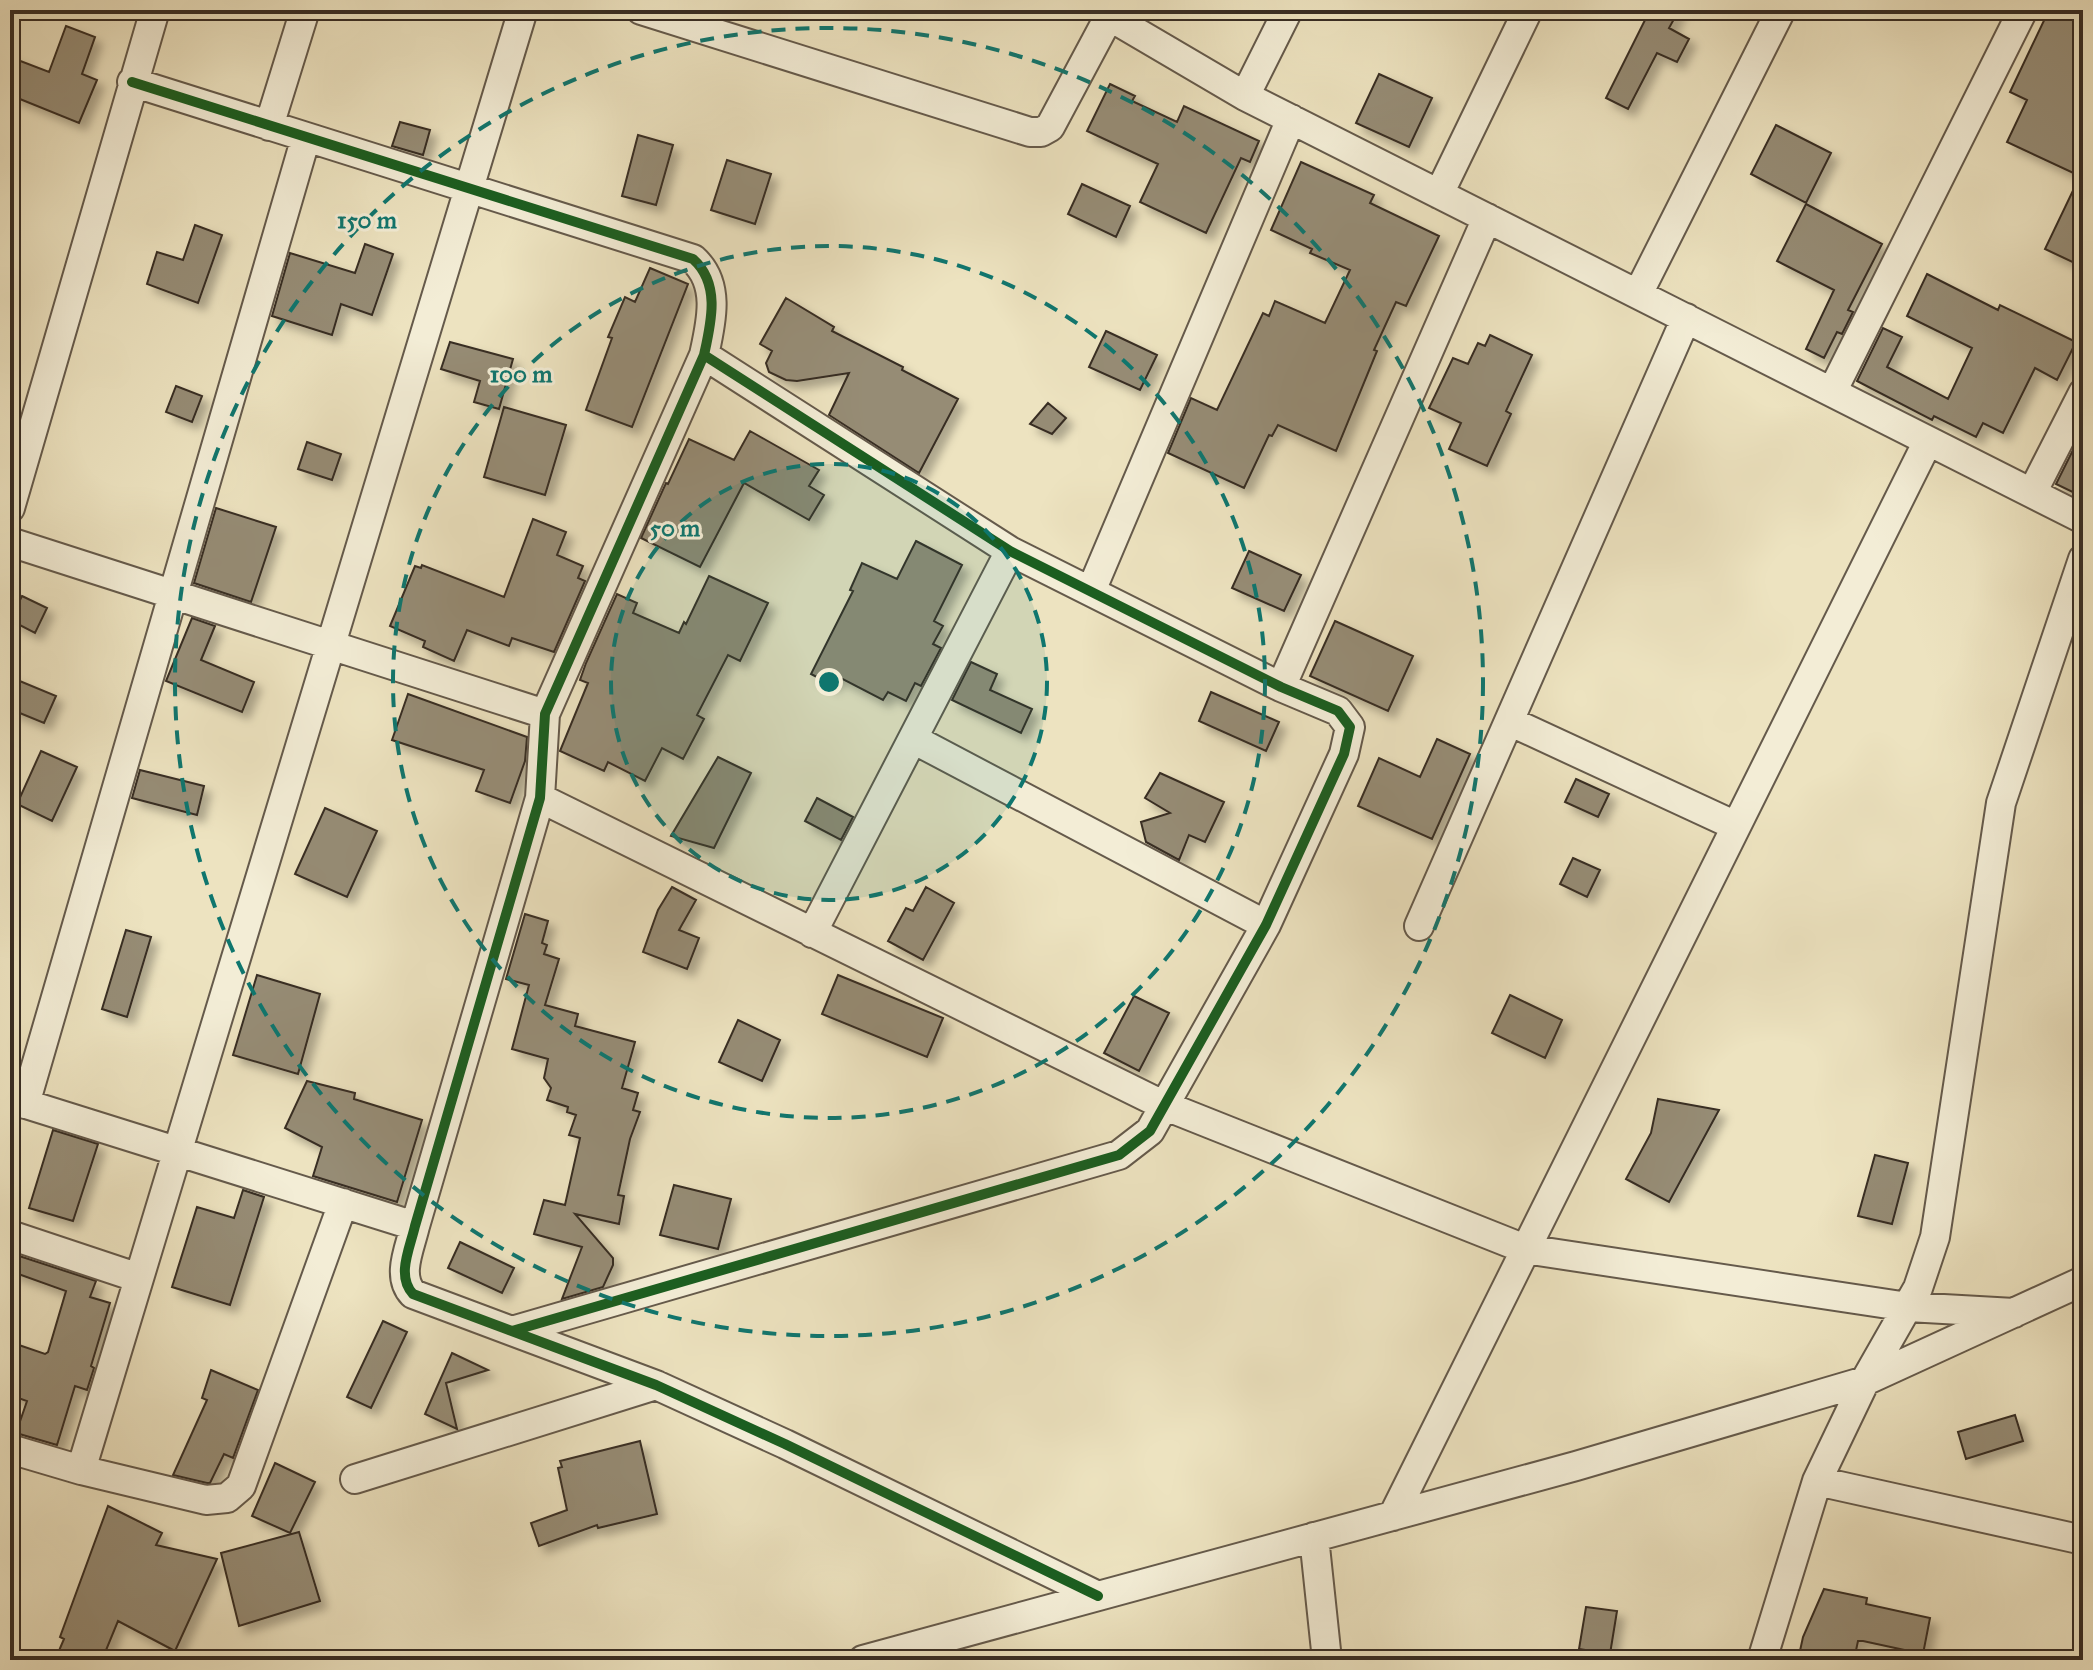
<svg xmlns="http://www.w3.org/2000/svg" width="2093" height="1670" viewBox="0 0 2093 1670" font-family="'IM FELL Great Primer',serif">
<defs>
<filter id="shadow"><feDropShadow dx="7" dy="7" stdDeviation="4" flood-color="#0004"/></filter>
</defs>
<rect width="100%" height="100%" fill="#ede3c0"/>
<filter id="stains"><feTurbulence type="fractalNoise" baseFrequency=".0025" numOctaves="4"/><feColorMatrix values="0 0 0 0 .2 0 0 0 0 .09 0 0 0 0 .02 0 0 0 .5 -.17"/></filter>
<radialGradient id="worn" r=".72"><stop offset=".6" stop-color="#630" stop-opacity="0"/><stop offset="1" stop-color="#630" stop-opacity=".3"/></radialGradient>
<!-- building -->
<path fill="#968c75" stroke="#382d24" stroke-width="2" filter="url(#shadow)" d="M1650,10h29l-10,18 20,11 -12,23 -20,-9 -29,56 -22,-11z
M2049,10h34v257l-38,-18 35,-73 -73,-34 20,-42 -17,-8z
M66,26l29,11 -13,37 15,6 -18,43 -69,-28v-38l39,15z
M1379,74l53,24 -23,49 -53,-24z
M1110,84l25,12 -3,5 45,21 7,-16 75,35 -9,21 -9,-4 -35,75 -66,-31 18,-38 -71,-33z
M400,122l30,8 -7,25 -31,-9z
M1776,125l55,28 -25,50 -55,-29z
M638,135l35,10 -17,60 -34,-9z
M727,160l44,14 -16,50 -44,-14z
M1301,162l73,33 -4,8 69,33 -33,70 -10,-4 -22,48 3,1 -41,100 -58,-26 -6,11 -3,-1 -25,53 -76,-35 23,-55 26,12 46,-97 6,3 6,-15 50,22 25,-53 -40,-17 2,-4 -41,-19z
M1082,184l48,22 -14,31 -48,-23z
M1806,204l76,40 -34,66 5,2 -11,22 -5,-2 -13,26 -18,-9 28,-59 -57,-29z
M195,225l27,10 -24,68 -51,-19 10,-32 26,8z
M365,244l28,10 -21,61 -31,-11 -9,31 -60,-19 18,-63 65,20z
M650,268l38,16 -56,143 -46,-17 26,-72 -4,-1 17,-40 10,5z
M1927,274l71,36 2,-5 76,37 -19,38 -22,-12 -32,65 -20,-10 -7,14 -42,-21 -2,4 -75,-39 26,-53 19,9 -15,30 61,32 24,-51 -65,-32z
M786,298l48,29 -2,4 71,36 -1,3 56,29 -39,74 -90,-58 20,-42 -52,8 -11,-1 -17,-8 -3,-9 6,-12 -12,-7z
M1106,331l51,24 -17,35 -51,-23z
M1490,335l42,20 -26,56 5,3 -24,52 -38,-17 12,-26 -32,-15 24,-50 15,6 10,-21 7,3z
M450,342l63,17 -14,50 -25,-7 6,-21 -39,-12z
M176,386l26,10 -10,26 -26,-10z
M1048,403l18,15 -14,16 -22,-10z
M504,407l62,18 -21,70 -61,-18z
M2083,430v67l-27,-13z
M750,431l69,39 -10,16 15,9 -15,25 -65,-37 -44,84 -59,-29 25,-55 2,1 21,-45 45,21z
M307,442l34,12 -9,26 -34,-11z
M216,508l60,19 -25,75 -57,-19z
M533,519l33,13 -9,23 26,11 -5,12 7,3 -31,71 -42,-14 -3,8 -42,-16 -13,31 -31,-14 2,-6 -35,-15 25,-60 6,2 1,-3 82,32z
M916,541l46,24 -28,56 9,5 -10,18 8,4 -20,38 -6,-3 -9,18 -18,-9 -5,8 -46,-24 -5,9 -21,-11 42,-83 -3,-1 12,-27 35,16z
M1249,551l52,24 -17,36 -52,-23z
M709,576l59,27 -28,58 -12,-6 -31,60 7,4 -21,40 -21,-11 -17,33 -37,-19 -4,9 -44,-20 28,-68 -8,-3 6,-17 31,-69 20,9 -4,10 46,20 5,-11 2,2z
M22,596l25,12 -12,25 -25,-13z
M192,618l23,8 -14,34 53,22 -12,30 -76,-31z
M1335,621l78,35 -25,55 -78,-35z
M971,662l26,12 -7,16 42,19 -11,24 -69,-33z
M10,677l46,19 -12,27 -34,-14z
M1211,692l68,30 -13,29 -67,-30z
M408,694l119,43 -2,24 -15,42 -34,-12 8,-21 -92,-30z
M1437,739l33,15 -38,85 -74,-33 21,-48 41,19z
M41,751l36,16 -25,54 -35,-17z
M718,757l33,16 -37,75 -43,-12z
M140,770l64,16 -7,29 -65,-17z
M1160,773l64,29 -19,40 -16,-7 -10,25 -33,-18 -5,-20 29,-9 -25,-15z
M1576,779l33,15 -11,23 -33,-15z
M817,798l36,19 -12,23 -36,-19z
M325,808l52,23 -30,66 -52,-23z
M1573,858l27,12 -13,27 -27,-13z
M672,887l24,13 -17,30 20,8 -12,31 -44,-17 15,-42z
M926,887l28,16 -31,57 -35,-19 18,-33 7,3z
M525,914l23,7 -6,22 5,2 -3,9 15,5 -14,46 33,9 -3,12 60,16 -13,46 16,5 -5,17 7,2 -10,27 -12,56 6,1 -5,28 -44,-10 38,44v7l-10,22 -41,12 20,-52 -48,-13 10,-34 21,5 15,-67 -11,-3 7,-20 -9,-3 1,-5 -21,-7 4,-12 -7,-10 4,-19 -36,-10 17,-64 -23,-6z
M126,930l25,7 -24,80 -25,-8z
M257,975l63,19 -22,80 -65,-19z
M838,975l105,43 -16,39 -105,-43z
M1510,995l52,25 -17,38 -53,-25z
M1134,996l35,17 -30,58 -35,-18z
M738,1020l42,20 -18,41 -43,-19z
M307,1081l48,12 -1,6 68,21 -25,82 -84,-26 9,-29 -37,-19z
M1658,1099l61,11 -50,92 -43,-23 25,-46z
M53,1130l45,14 -25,77 -44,-13z
M1875,1155l33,8 -16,61 -34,-8z
M674,1185l57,14 -13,50 -58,-14z
M243,1190l21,7 -34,108 -58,-18 25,-80 37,11z
M460,1242l54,26 -12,25 -54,-25z
M10,1253l86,28 -6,16 20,6 -19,63 3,2 -7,22 -12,-4 -18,59 -41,-12 11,-32 -17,-6v-53l35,12 3,-2 18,-61 -56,-20z
M383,1321l24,11 -36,76 -24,-11z
M452,1353l36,17 -42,13 11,46 -32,-15z
M211,1370l47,20 -25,68 -9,-4 -14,29h-3l-34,-8 34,-75 -5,-2z
M2015,1415l8,26 -57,18 -8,-27z
M640,1441l17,73 -59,14 -1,-3 -58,21 -8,-23 36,-13 -9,-42 4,-1 -2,-6z
M275,1463l40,19 -25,51 -38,-17z
M108,1506l54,27 -6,12 61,14 -42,92 -57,-30 -16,39h-26l-18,-7 6,-14 -4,-2z
M299,1532l21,69 -81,25 -18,-73z
M1824,1589l43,9 -1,6 64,14 -7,36 -60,-13h-5l-4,19h-56l5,-23z
M1586,1607l31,4 -7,43 -31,-5z"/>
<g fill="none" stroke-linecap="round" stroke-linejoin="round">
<!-- minor casing -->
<g stroke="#655a4b" stroke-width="32">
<path id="minor" d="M641,10l389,122h11l9,-5 54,-101 6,-5 9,1 126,74 838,423
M132,82l561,177c28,25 18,64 11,96l-159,359 -5,84 -125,428c-5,22 -19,50 -2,68l243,91 129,59 313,152
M1245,96l43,-86
M269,126l36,-116
M1439,194l89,-184
M1638,294l143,-284
M1832,392l191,-382
M2032,493l51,-100
M10,508l145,-498
M10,542l535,172
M1091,591l200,-472
M1281,687l206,-469
M1509,721l227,105
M913,739l353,186
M540,798l623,307 362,144 383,58 106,6
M1419,926l267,-608
M812,933l198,-382
M10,1099l405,127
M25,1104l281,-967
M10,1235l129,43
M512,1331l607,-176 31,-24 116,-206 78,-171 6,-27 -12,-16 -57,-24 -271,-136 -306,-196
M10,1449l71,21 125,30 21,-2 14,-12 102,-283
M81,1470l442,-1460
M355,1479l301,-94
M1817,1481l266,59
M1393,1516l535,-1075
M1314,1537l13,123
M863,1660l713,-194 289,-85 218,-100
M1762,1660l55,-179 48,-100 53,-93 17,-51 66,-434 82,-244"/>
</g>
<!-- minor -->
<use href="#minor" stroke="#f3edd6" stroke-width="28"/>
<!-- cycleway casing -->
<g stroke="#f3edd6" stroke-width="15">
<path id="cycleway" d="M132,82l561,177c28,25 18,64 11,96l-159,359 -5,84 -125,428c-5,22 -19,50 -2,68l243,91 129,59 313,152
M512,1331l607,-176 31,-24 116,-206 78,-171 6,-27 -12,-16 -57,-24 -271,-136 -306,-196"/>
</g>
<!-- cycleway -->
<use href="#cycleway" stroke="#1b5e20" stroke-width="10"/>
</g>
<!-- distance rings -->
<circle cx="829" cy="682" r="218" fill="#0f766e" fill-opacity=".12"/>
<g fill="none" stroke="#0f766e" stroke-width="4" stroke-dasharray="14 10">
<circle cx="829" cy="682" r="218"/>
<circle cx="829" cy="682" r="436"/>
<circle cx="829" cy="682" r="654"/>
</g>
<circle cx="829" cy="682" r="12" fill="#0f766e" stroke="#f3edd6" stroke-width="4"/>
<g font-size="24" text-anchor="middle" font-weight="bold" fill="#0f766e" stroke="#f3edd6" stroke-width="6" stroke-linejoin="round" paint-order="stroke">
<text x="367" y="228">150 m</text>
<text x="521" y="382">100 m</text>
<text x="675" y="536">50 m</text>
</g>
<!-- margin -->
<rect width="2093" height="1670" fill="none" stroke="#ede3c0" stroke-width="40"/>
<rect x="12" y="12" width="2069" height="1646" fill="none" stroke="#382d24" stroke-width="4"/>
<rect x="20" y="20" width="2053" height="1630" fill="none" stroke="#382d24" stroke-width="2"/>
<rect width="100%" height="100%" filter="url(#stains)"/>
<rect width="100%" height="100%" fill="url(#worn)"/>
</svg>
